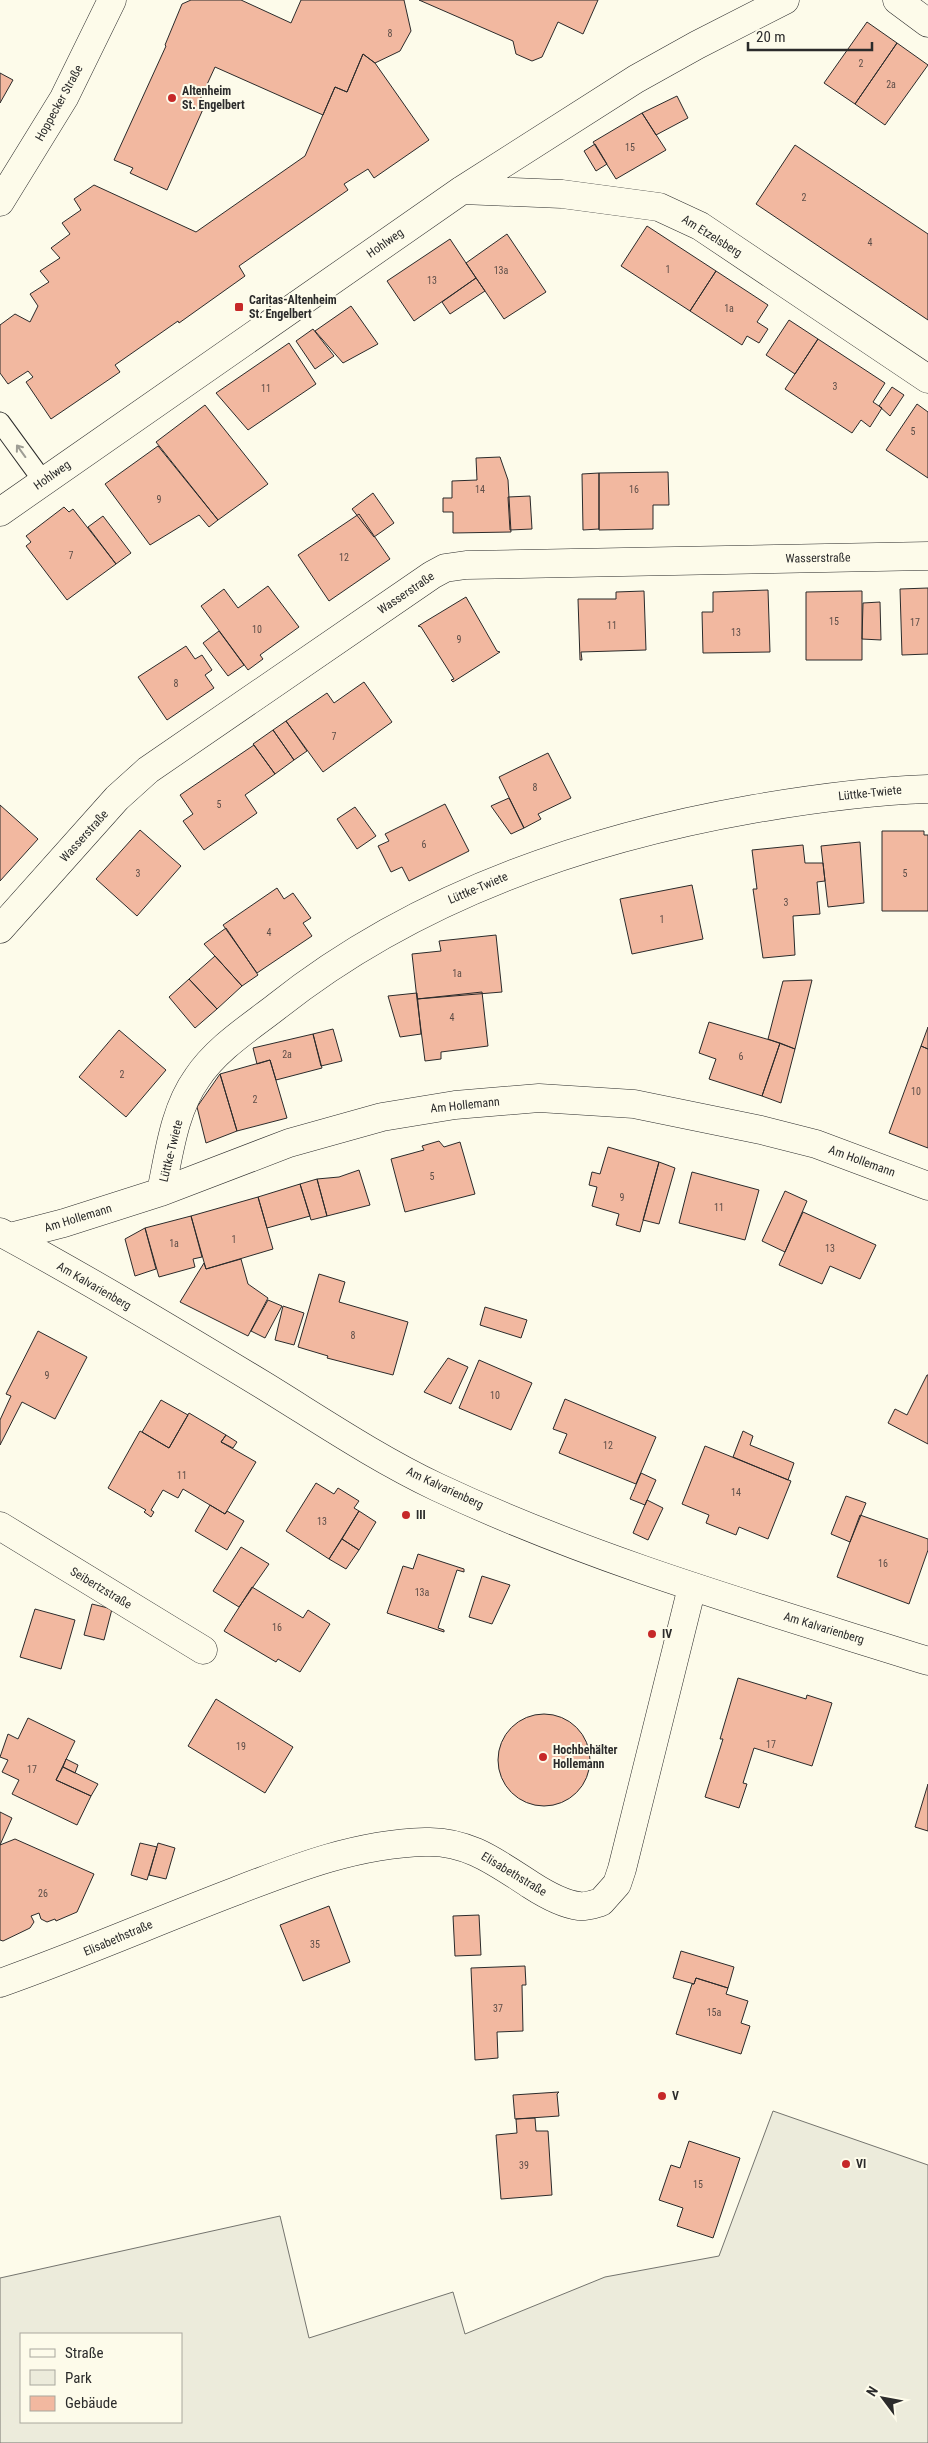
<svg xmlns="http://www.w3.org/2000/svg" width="928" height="2443" viewBox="0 0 928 2443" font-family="'Roboto Condensed',sans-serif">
<rect width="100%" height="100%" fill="#fdfbea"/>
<!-- green -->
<path fill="#ecebdb" stroke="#74746e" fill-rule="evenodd" d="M773,2111l155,54v278h-928v-165l280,-62 29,122 144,-46 12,42 140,-57 114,-21zM181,2334v88h-160v-88z"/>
<!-- building -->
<path fill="#f2b8a0" stroke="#2b2b2b" d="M191,0h50l50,23 10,-23h103l7,31 -11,20 -25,12 -12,-9 -16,38 -12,-5 -12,28 -108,-48 -17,37 6,3 -37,83 -37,-17 3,-5 -19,-8 52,-114 -1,-1 17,-41z
M419,0h179l-15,34 -25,-12 -16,35 -10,4 -16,-7 -3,-13z
M867,22l30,21 -42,61 -31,-21z
M897,43l31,22 -43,60 -30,-21z
M363,54l12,9 54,77 -55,38 -6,-9 -24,15 4,6 -109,76 6,10 -66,47 -1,-2 -63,44 5,7 -69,47 -25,-37 7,-5 -5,-6 -20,13 -8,-11v-48l15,-11 15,8 8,-16 -8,-12 19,-12 -9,-11 20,-13 -9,-10 19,-14 -8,-11 19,-13 -7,-11 20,-14 102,47 109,-76 30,-69 12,5z
M0,73l13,7 -13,23z
M677,96l11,22 -32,17 -14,-22z
M642,113l24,37 -50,29 -23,-37z
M595,144l12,20 -11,7 -12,-20z
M795,145l133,89v86l-172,-116z
M647,226l69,45 -26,40 -69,-45z
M507,234l39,58 -42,27 -38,-56z
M450,239l26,39 -62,43 -27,-40z
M716,271l52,34 -11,17 11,7 -9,14 -12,-7 -5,9 -52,-34z
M476,278l9,13 -35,23 -8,-12z
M351,306l27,38 -35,19 -28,-32z
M789,320l29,19 -23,35 -29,-19z
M313,329l21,27 -19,13 -19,-28z
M818,339l67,44 -12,19 9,6 -12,19 -9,-7 -9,13 -67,-44z
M289,343l27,41 -68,46 -32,-37z
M892,387l12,8 -14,21 -11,-10z
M917,404l11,8v66l-42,-28z
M205,405l63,79 -50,36 -62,-78z
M158,446l60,74 -9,7 -10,-12 -49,30 -45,-61z
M500,457l8,23 3,52 -58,1v-21h-10v-14h9v-17l25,-1 -1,-22z
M668,472l1,33h-16v24l-54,1v-57z
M599,473v56l-16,1 -1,-56z
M373,493l21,30 -20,14 -22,-28z
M530,496l2,33 -22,1 -2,-33z
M64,507l5,5 4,-3 43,55 -49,36 -41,-54 5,-4 -5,-6z
M359,514l31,45 -61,42 -31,-46z
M103,516l28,37 -15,11 -28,-37z
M268,586l31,41 -39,28 3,4 -15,11 -47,-64 23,-17 14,19z
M928,588v66l-26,1 -2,-66z
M768,590l2,62 -67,1 -1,-41h11v-20z
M644,591l2,59 -65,2 1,8h-2l-2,-61h38v-7z
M862,591v69h-56v-68z
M466,597l31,54 3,1 -47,30 -2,-2 3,-1 -33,-52 -3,-1z
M880,602l1,38 -19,-1 1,-36z
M219,631l25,34 -16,11 -25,-33z
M186,646l9,13 7,-4 10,15 -7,5 9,13 -47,32 -29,-43z
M364,682l28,40 -69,50 -37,-51 41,-28 7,10z
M286,721l21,30 -13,9 -21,-30z
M273,730l21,30 -19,14 -22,-30z
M254,745l21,29 -30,21 12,18 -53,37 -21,-29 10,-7 -13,-19z
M548,753l23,45 -33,16 3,5 -17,9 -25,-51z
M509,798l15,30 -13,6 -20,-28z
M445,804l24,47 -60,30 -7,-14 -11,5 -13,-26 11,-5 -4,-7z
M0,805l38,34 -38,42z
M355,807l21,29 -19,13 -20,-30z
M140,830l41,36 -44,50 -41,-37z
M882,831h42v4h4v76h-46z
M860,842l4,61 -36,4 -7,-61z
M803,845l2,18h18l2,18 -8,1 3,32 -27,2 2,39 -32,3 -10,-69h4l-5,-39z
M692,885l11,54 -71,15 -12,-55z
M277,888l7,11 9,-6 18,25 -8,5 9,13 -55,37 -34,-48z
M226,928l32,47 -16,11 -38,-42z
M496,935l6,57 -85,7 -5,-45 29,-3 -2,-10z
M215,956l27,30 -25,23 -28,-30z
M189,979l28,30 -22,19 -26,-31z
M812,980l-17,69 -27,-10 15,-58z
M482,992l6,54 -47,6v7l-16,2 -8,-62z
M417,993l4,41 -21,3 -12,-41z
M709,1022l71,21 -18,53 -53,-17 7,-20 -17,-6z
M928,1027v22l-7,-3z
M333,1029l9,32 -21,5 -8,-32z
M119,1030l47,40 -40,47 -47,-40z
M313,1034l9,34 -46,12 -6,-20 -13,4 -4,-16z
M780,1043l15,6 -14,54 -19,-7z
M921,1046l7,3v99l-39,-15z
M270,1060l17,58 -50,13 -17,-57z
M220,1074l17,57 -31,12 -9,-36z
M439,1141l5,6 16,-5 15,52 -70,18 -14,-53 33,-9 -2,-4z
M608,1147l51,15 -19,70 -24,-7 3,-11 -27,-8 5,-19 -8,-2 3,-13 8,2z
M659,1162l16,6 -16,56 -16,-4z
M359,1170l11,35 -43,11 -10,-37 22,-2z
M692,1172l67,18 -14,50 -66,-17z
M317,1179l10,37 -16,4 -11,-36z
M300,1184l10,32 -43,12 -9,-31z
M785,1191l22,10 -22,51 -23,-11z
M258,1197l15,52 -67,20 -15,-53z
M803,1212l73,33 -16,34 -30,-13 -8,18 -43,-19z
M191,1216l11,41 -9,2 2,8 -36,10 -14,-49z
M145,1228l11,41 -21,7 -10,-37z
M241,1259l7,25 20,14 -20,38 -68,-34 24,-39 2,6z
M319,1274l26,8 -6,20 69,20 -15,53 -66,-17 1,-2 -30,-9z
M268,1300l14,6 -17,32 -14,-7z
M283,1306l21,7 -10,32 -19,-5z
M485,1307l42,13 -6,18 -41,-13z
M38,1331l49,26 -32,62 -33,-17 -22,43v-25l11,-24 -5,-2z
M448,1358l20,9 -17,37 -27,-12z
M479,1360l53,23 -21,47 -52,-22z
M927,1375h1v69l-40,-21 7,-14 12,6z
M565,1399l91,38 -20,47 -77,-31 8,-19 -14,-5z
M161,1400l27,15 -19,33 -27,-16z
M189,1413l37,22 -5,7 35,20 -31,52 -42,-25 -5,9 -15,-8 -12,20 3,2 -3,5 -7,-5 2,-2 -38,-22 32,-57 29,17z
M743,1431l10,5 -3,9 44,18 -6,17 -55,-23z
M226,1435l11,7 -4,6 -12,-6z
M705,1446l86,35 -23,58 -29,-12 -3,8 -30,-12 3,-8 -27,-11z
M641,1473l15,7 -11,25 -15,-6z
M316,1483l18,11 4,-6 21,13 -5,7 5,3 -30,48 -43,-28z
M846,1496l20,7 -16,39 -19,-8z
M647,1500l16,8 -15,32 -15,-7z
M210,1505l15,9 2,-3 17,10 -17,29 -32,-19z
M359,1511l17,11 -17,28 -17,-11z
M860,1515l68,24v11l-19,54 -72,-27z
M342,1539l17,11 -13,19 -17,-10z
M241,1547l28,17 -30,43 -26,-16z
M418,1554l46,15v3l-7,-2 -19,58 6,2v2l-57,-19 16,-47 10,3z
M482,1576l28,9 -18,39 -23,-7z
M252,1587l51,31 5,-8 22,14 -30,48 -22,-13 -2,3 -52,-31z
M92,1604l20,5 -8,31 -20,-5z
M35,1609l40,11 -14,49 -41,-12z
M738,1678l68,21 1,-4 25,8 -20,63 -58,-18 -11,35 4,1 -8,24 -34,-11 18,-58h-3z
M216,1699l77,48 -28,46 -77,-47z
M498 1760a46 46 0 1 1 92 0a46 46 0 1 1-92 0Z
M28,1718l47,23 -19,39 35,16 -14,29 -65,-31 7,-14 -17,-8 6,-12 -8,-3 8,-23 10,5z
M66,1759l12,6 -3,8 -12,-6z
M63,1767l35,17 -7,12 -35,-16z
M928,1784v47l-13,-4z
M0,1812l12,6 -12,27z
M15,1839l79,35 -17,38 -21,9 -1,-2 -8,3 -6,-3 -2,-6 -8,3 3,6 -4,6 -27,13 -3,-1v-95z
M140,1843l17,4 -10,33 -16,-5z
M158,1843l17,5 -9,31 -17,-4z
M329,1906l21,56 -47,19 -23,-56z
M479,1915l2,40 -26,1 -2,-40z
M681,1951l53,16 -6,21 -32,-10 -2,6 -21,-6z
M525,1966l1,19h-4l1,46 -26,1 1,26 -23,2 -4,-92z
M696,1978l32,10 -2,6 22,7 -7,22 9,3 -9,28 -65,-20 16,-50h2z
M559,2092l-2,2 2,22 -44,3 -2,-24z
M535,2118l1,13h12l4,64 -51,4 -5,-64 21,-2 -1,-14z
M689,2141l51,17 -27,80 -36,-12 6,-18 -24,-8 12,-35 9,3z"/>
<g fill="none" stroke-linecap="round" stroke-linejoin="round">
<!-- lane casing -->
<g stroke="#2b2b2b" stroke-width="21">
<path id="lane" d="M0,422l43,59"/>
</g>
<!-- street casing -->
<g stroke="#2b2b2b" stroke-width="29">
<path id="street" d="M897,0l31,23
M462,190l100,4 97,13 41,19 228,153
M0,202l64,-104 48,-98
M0,512l462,-322 174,-111 61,-34 88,-45
M0,929l117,-131 31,-28 284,-195 13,-7 21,-3 462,-9
M161,1192c8,-38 13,-82 36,-114 19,-29 52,-50 79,-71 137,-109 306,-168 477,-198 58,-10 116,-18 175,-20
M0,1232c89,48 177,101 263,153 57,35 113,73 174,102 157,74 326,122 491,174
M10,1237l54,-14 97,-31 128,-49 93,-26 73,-12 84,-7 95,6 127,26 55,14 112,42
M0,1526l203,124
M0,1983c80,-28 157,-62 236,-92 62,-24 121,-47 189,-49 42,-2 72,21 106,43 14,9 31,19 48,21 7,1 15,-2 22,-4l16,-18 5,-15 70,-282"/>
</g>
<!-- lane -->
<use href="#lane" stroke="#fdfbea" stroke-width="19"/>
<!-- street -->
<use href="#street" stroke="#fdfbea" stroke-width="28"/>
</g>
<!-- one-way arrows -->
<defs><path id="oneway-shaft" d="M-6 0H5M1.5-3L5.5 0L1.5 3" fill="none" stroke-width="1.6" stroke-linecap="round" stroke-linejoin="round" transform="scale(1.25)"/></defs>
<use stroke="#9e9d94" href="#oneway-shaft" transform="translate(21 451) rotate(-126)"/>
<!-- markers -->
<g fill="#c62828" stroke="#fdfbea" stroke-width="2">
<circle cx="172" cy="98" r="5"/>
<rect x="234" y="302" width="10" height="10" rx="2.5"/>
<circle cx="406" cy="1515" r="5"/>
<circle cx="652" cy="1634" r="5"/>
<circle cx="543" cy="1757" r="5"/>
<circle cx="662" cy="2096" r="5"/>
<circle cx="846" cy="2164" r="5"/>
</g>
<g text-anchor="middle" stroke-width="4" stroke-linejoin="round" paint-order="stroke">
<!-- number labels -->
<g font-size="10" fill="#5d4e48">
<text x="390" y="37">8</text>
<text x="861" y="67">2</text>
<text x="891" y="88">2a</text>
<text x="630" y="151">15</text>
<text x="804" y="201">2</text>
<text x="870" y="246">4</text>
<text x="668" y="273">1</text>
<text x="501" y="274">13a</text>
<text x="432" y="284">13</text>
<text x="729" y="312">1a</text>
<text x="835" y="390">3</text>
<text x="266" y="392">11</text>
<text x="913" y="435">5</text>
<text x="480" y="493">14</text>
<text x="634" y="493">16</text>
<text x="159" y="503">9</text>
<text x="71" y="559">7</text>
<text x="344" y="561">12</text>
<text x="834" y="625">15</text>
<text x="915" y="626">17</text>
<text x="612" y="629">11</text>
<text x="257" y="633">10</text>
<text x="736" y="636">13</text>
<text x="459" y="643">9</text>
<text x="176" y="687">8</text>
<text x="334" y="740">7</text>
<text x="535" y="791">8</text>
<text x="219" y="808">5</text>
<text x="424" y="848">6</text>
<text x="138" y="877">3</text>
<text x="905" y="877">5</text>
<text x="786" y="906">3</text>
<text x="662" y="923">1</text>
<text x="269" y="936">4</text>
<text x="457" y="977">1a</text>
<text x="452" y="1021">4</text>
<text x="287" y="1058">2a</text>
<text x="741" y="1060">6</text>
<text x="122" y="1078">2</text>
<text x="916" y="1095">10</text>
<text x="255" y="1103">2</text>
<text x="432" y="1180">5</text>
<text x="622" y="1201">9</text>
<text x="719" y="1211">11</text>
<text x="234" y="1243">1</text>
<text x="174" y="1247">1a</text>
<text x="830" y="1252">13</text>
<text x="353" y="1339">8</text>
<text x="47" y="1379">9</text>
<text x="495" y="1399">10</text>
<text x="608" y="1449">12</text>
<text x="182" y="1479">11</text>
<text x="736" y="1496">14</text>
<text x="322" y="1525">13</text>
<text x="883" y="1567">16</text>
<text x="422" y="1596">13a</text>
<text x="277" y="1631">16</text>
<text x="771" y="1748">17</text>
<text x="241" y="1750">19</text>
<text x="32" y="1773">17</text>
<text x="43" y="1897">26</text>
<text x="315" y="1948">35</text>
<text x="498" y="2012">37</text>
<text x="714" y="2016">15a</text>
<text x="524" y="2169">39</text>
<text x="698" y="2188">15</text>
</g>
<!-- poi labels -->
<g font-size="12" font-weight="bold" fill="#2b2b2b" stroke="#fdfbea" text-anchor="start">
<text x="182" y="95">Altenheim<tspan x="182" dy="14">St. Engelbert</tspan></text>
<text x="249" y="304">Caritas-Altenheim<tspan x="249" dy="14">St. Engelbert</tspan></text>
<text x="416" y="1519">III</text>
<text x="662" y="1638">IV</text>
<text x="553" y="1754">Hochbehälter<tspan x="553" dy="14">Hollemann</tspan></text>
<text x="672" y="2100">V</text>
<text x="856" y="2168">VI</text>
</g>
<!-- street labels -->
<g font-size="12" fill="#2b2b2b" stroke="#fdfbea">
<text transform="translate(59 103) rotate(-61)" y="4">Hoppecker Straße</text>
<text transform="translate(712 236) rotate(32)" y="4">Am Etzelsberg</text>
<text transform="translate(385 243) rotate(-35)" y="4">Hohlweg</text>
<text transform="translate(52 475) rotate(-35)" y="4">Hohlweg</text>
<text transform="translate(818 558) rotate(-1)" y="4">Wasserstraße</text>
<text transform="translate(406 593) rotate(-34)" y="4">Wasserstraße</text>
<text transform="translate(870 793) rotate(-6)" y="4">Lüttke-Twiete</text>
<text transform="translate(84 836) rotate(-48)" y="4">Wasserstraße</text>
<text transform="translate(478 888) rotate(-23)" y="4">Lüttke-Twiete</text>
<text transform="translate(465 1105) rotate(-6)" y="4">Am Hollemann</text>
<text transform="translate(171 1151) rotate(-76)" y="4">Lüttke-Twiete</text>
<text transform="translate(862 1161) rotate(20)" y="4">Am Hollemann</text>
<text transform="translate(78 1218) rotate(-17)" y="4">Am Hollemann</text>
<text transform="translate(94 1286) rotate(30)" y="4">Am Kalvarienberg</text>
<text transform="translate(445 1488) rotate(25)" y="4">Am Kalvarienberg</text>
<text transform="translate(101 1588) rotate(31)" y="4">Seibertzstraße</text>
<text transform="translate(824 1628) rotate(17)" y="4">Am Kalvarienberg</text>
<text transform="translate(514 1874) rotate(31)" y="4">Elisabethstraße</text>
<text transform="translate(118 1938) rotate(-23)" y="4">Elisabethstraße</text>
</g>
</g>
<!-- legend -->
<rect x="20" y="2333" width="162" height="90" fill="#fdfbea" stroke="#a9a89e"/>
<rect x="30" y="2349" width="25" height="8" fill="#fdfbea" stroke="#a9a89e"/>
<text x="65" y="2358" font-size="15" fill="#2b2b2b">Straße</text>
<rect x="30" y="2370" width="25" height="15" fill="#ecebdb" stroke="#a9a89e"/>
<text x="65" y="2383" font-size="15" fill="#2b2b2b">Park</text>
<rect x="30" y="2396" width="25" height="15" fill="#f2b8a0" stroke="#a9a89e"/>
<text x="65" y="2408" font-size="15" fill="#2b2b2b">Gebäude</text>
<!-- north arrow -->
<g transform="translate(883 2398) rotate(302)" stroke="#fdfbea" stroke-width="4" paint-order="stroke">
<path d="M0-4L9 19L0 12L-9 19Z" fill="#2b2b2b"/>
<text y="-8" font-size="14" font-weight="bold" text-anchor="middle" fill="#2b2b2b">N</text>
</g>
<!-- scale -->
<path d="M748 42v8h124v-8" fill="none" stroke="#2b2b2b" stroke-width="2.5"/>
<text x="756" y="42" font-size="15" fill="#2b2b2b" stroke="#fdfbea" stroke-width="4" paint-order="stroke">20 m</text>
</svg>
